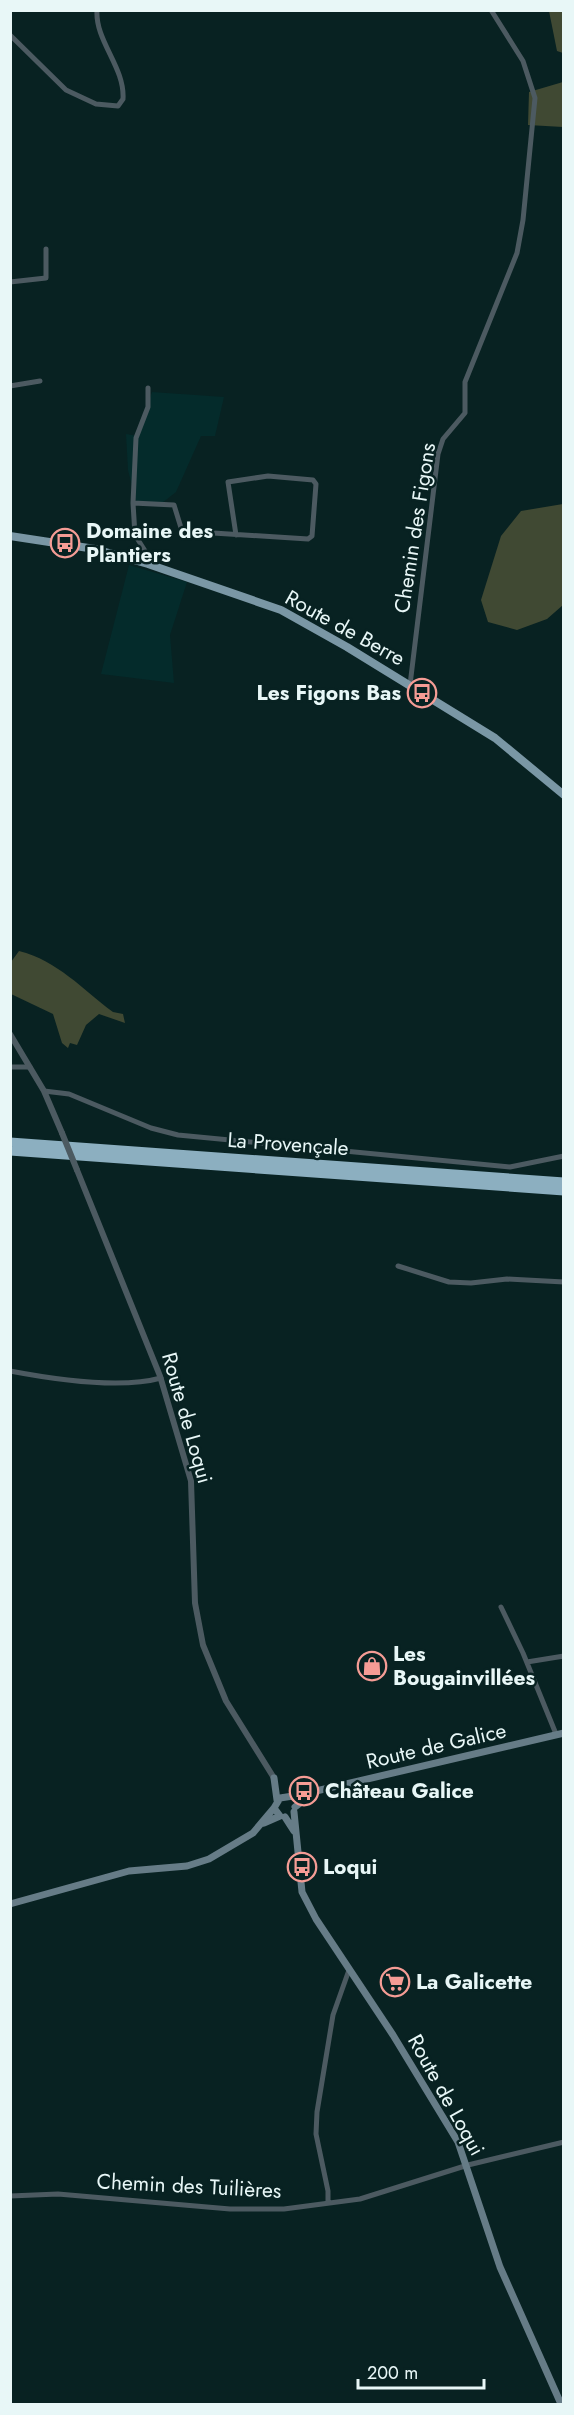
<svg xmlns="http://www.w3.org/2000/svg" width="574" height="2415" viewBox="0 0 574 2415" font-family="Jost,sans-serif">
<rect width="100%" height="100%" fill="#082222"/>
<!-- built -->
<path fill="#042b2b" d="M152,392l72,5 -9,39h-14l-25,56 -14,11 -26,-2 -8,-31 -2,-36 12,2z
M129,565l58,17 -17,53 4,48 -73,-9z"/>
<!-- green -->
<path fill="#404933" d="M549,11h14v42l-6,-2z
M563,82v45l-35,-2 1,-33z
M563,504v101l-16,14 -30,11 -29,-8 -7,-22 20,-64 20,-25z
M19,951c39,10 63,38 94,61l10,2 2,9 -26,-9 -13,11 -9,20 -7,-2 -2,5 -6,-5 -9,-29 -42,-20v-32z"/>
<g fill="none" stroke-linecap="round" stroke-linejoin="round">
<!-- minor -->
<path stroke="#4c5a61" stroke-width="5" d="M10,35l56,55 30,14 22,2 5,-7c2,-32 -28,-58 -26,-89
M10,282l36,-4v-29
M10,386l30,-5
M133,503l41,2 8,26 126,8 4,-3 4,-52 -3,-4 -45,-4 -40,6 8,53
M148,564l-1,-10 -12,-19 -2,-32 3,-65 12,-31v-19
M410,685l28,-231 5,-15 22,-26v-31l52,-129 6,-33 12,-122 -12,-37 -32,-51
M10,1067h20
M44,1091l25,3 82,34 27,7 332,32 54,-11
M398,1266l51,16 22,1 36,-4 57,3
M10,1371c42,8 111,18 151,7
M501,1607l22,46 33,81
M527,1662l37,-6
M10,2196l48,-2 172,15h54l76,-10 108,-34 96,-23
M328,2203v-12l-12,-57 1,-22 16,-97 16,-45"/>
<!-- tertiary -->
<path stroke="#4c5a61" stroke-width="6" d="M10,1034l34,57 18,42
M77,1170l83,206 31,105 4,122 8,42 23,56 48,77"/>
<!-- secondary -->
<path stroke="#667c87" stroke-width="7" d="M274,1778l3,22
M295,1807l21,-16 248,-58
M294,1812l8,80 14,27 77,116 65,107 42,125 61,137
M285,1817l9,14
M264,1823l16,-7 -6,-8 6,-10 26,-4
M10,1904l119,-33 58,-5 22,-7 44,-26 21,-25"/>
<!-- primary -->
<path stroke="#7a97a5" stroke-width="8" d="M10,536l85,13 53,15 133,46 66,37 148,91 69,57"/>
<!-- motorway -->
<path stroke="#8cafc0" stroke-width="9" d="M10,1142l554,40
M10,1151l554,40"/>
<!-- tertiary-bridge -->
<path stroke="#4c5a61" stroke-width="6" d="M62,1133l15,37"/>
</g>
<!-- icons -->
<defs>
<g id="bus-ring" transform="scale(1.5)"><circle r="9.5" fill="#082222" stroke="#f59c95" stroke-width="1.5"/><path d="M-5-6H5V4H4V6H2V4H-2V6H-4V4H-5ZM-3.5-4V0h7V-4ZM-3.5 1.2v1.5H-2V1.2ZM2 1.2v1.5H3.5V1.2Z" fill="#f59c95"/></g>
<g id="shop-ring" transform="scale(1.5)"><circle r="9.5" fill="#082222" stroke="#f59c95" stroke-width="1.5"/><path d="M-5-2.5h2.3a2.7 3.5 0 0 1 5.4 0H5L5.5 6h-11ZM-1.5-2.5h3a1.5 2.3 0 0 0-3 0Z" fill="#f59c95"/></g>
<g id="supermarket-ring" transform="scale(1.5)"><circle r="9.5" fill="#082222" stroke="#f59c95" stroke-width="1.5"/><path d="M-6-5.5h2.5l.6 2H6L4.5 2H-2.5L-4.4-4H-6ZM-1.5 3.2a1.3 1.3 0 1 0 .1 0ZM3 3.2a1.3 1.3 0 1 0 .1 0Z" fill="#f59c95"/></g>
</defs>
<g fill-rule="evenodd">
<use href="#bus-ring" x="65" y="543"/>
<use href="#bus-ring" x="422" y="693"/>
<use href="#shop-ring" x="372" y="1666"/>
<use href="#bus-ring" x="304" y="1791"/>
<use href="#bus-ring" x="302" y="1867"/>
<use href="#supermarket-ring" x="395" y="1982"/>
</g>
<g text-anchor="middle" stroke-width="5" stroke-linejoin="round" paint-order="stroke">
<!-- street labels -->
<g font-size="21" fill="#e8f7f7" stroke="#082222">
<text transform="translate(415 528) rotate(-81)" y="7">Chemin des Figons</text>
<text transform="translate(345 628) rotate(29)" y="7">Route de Berre</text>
<text transform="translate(288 1144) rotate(4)" y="7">La Provençale</text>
<text transform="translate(187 1418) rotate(74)" y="7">Route de Loqui</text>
<text transform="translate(436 1746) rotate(-13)" y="7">Route de Galice</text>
<text transform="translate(446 2095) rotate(61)" y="7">Route de Loqui</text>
<text transform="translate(189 2186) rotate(3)" y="7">Chemin des Tuilières</text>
</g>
<!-- poi labels -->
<g font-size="21" font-weight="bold" fill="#e8f7f7" stroke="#082222" text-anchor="start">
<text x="86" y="538">Domaine des<tspan x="86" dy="24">Plantiers</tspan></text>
<text x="401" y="700" text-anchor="end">Les Figons Bas</text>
<text x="393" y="1661">Les<tspan x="393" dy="24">Bougainvillées</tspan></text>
<text x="325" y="1798">Château Galice</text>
<text x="323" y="1874">Loqui</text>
<text x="416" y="1989">La Galicette</text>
</g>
</g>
<!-- border -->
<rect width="574" height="2415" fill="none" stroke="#e8f7f7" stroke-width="24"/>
<!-- scale -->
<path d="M358 2379v9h126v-9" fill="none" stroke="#e8f7f7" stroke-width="3"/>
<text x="367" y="2379" font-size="18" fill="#e8f7f7" stroke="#082222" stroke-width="4.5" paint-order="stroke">200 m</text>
</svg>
